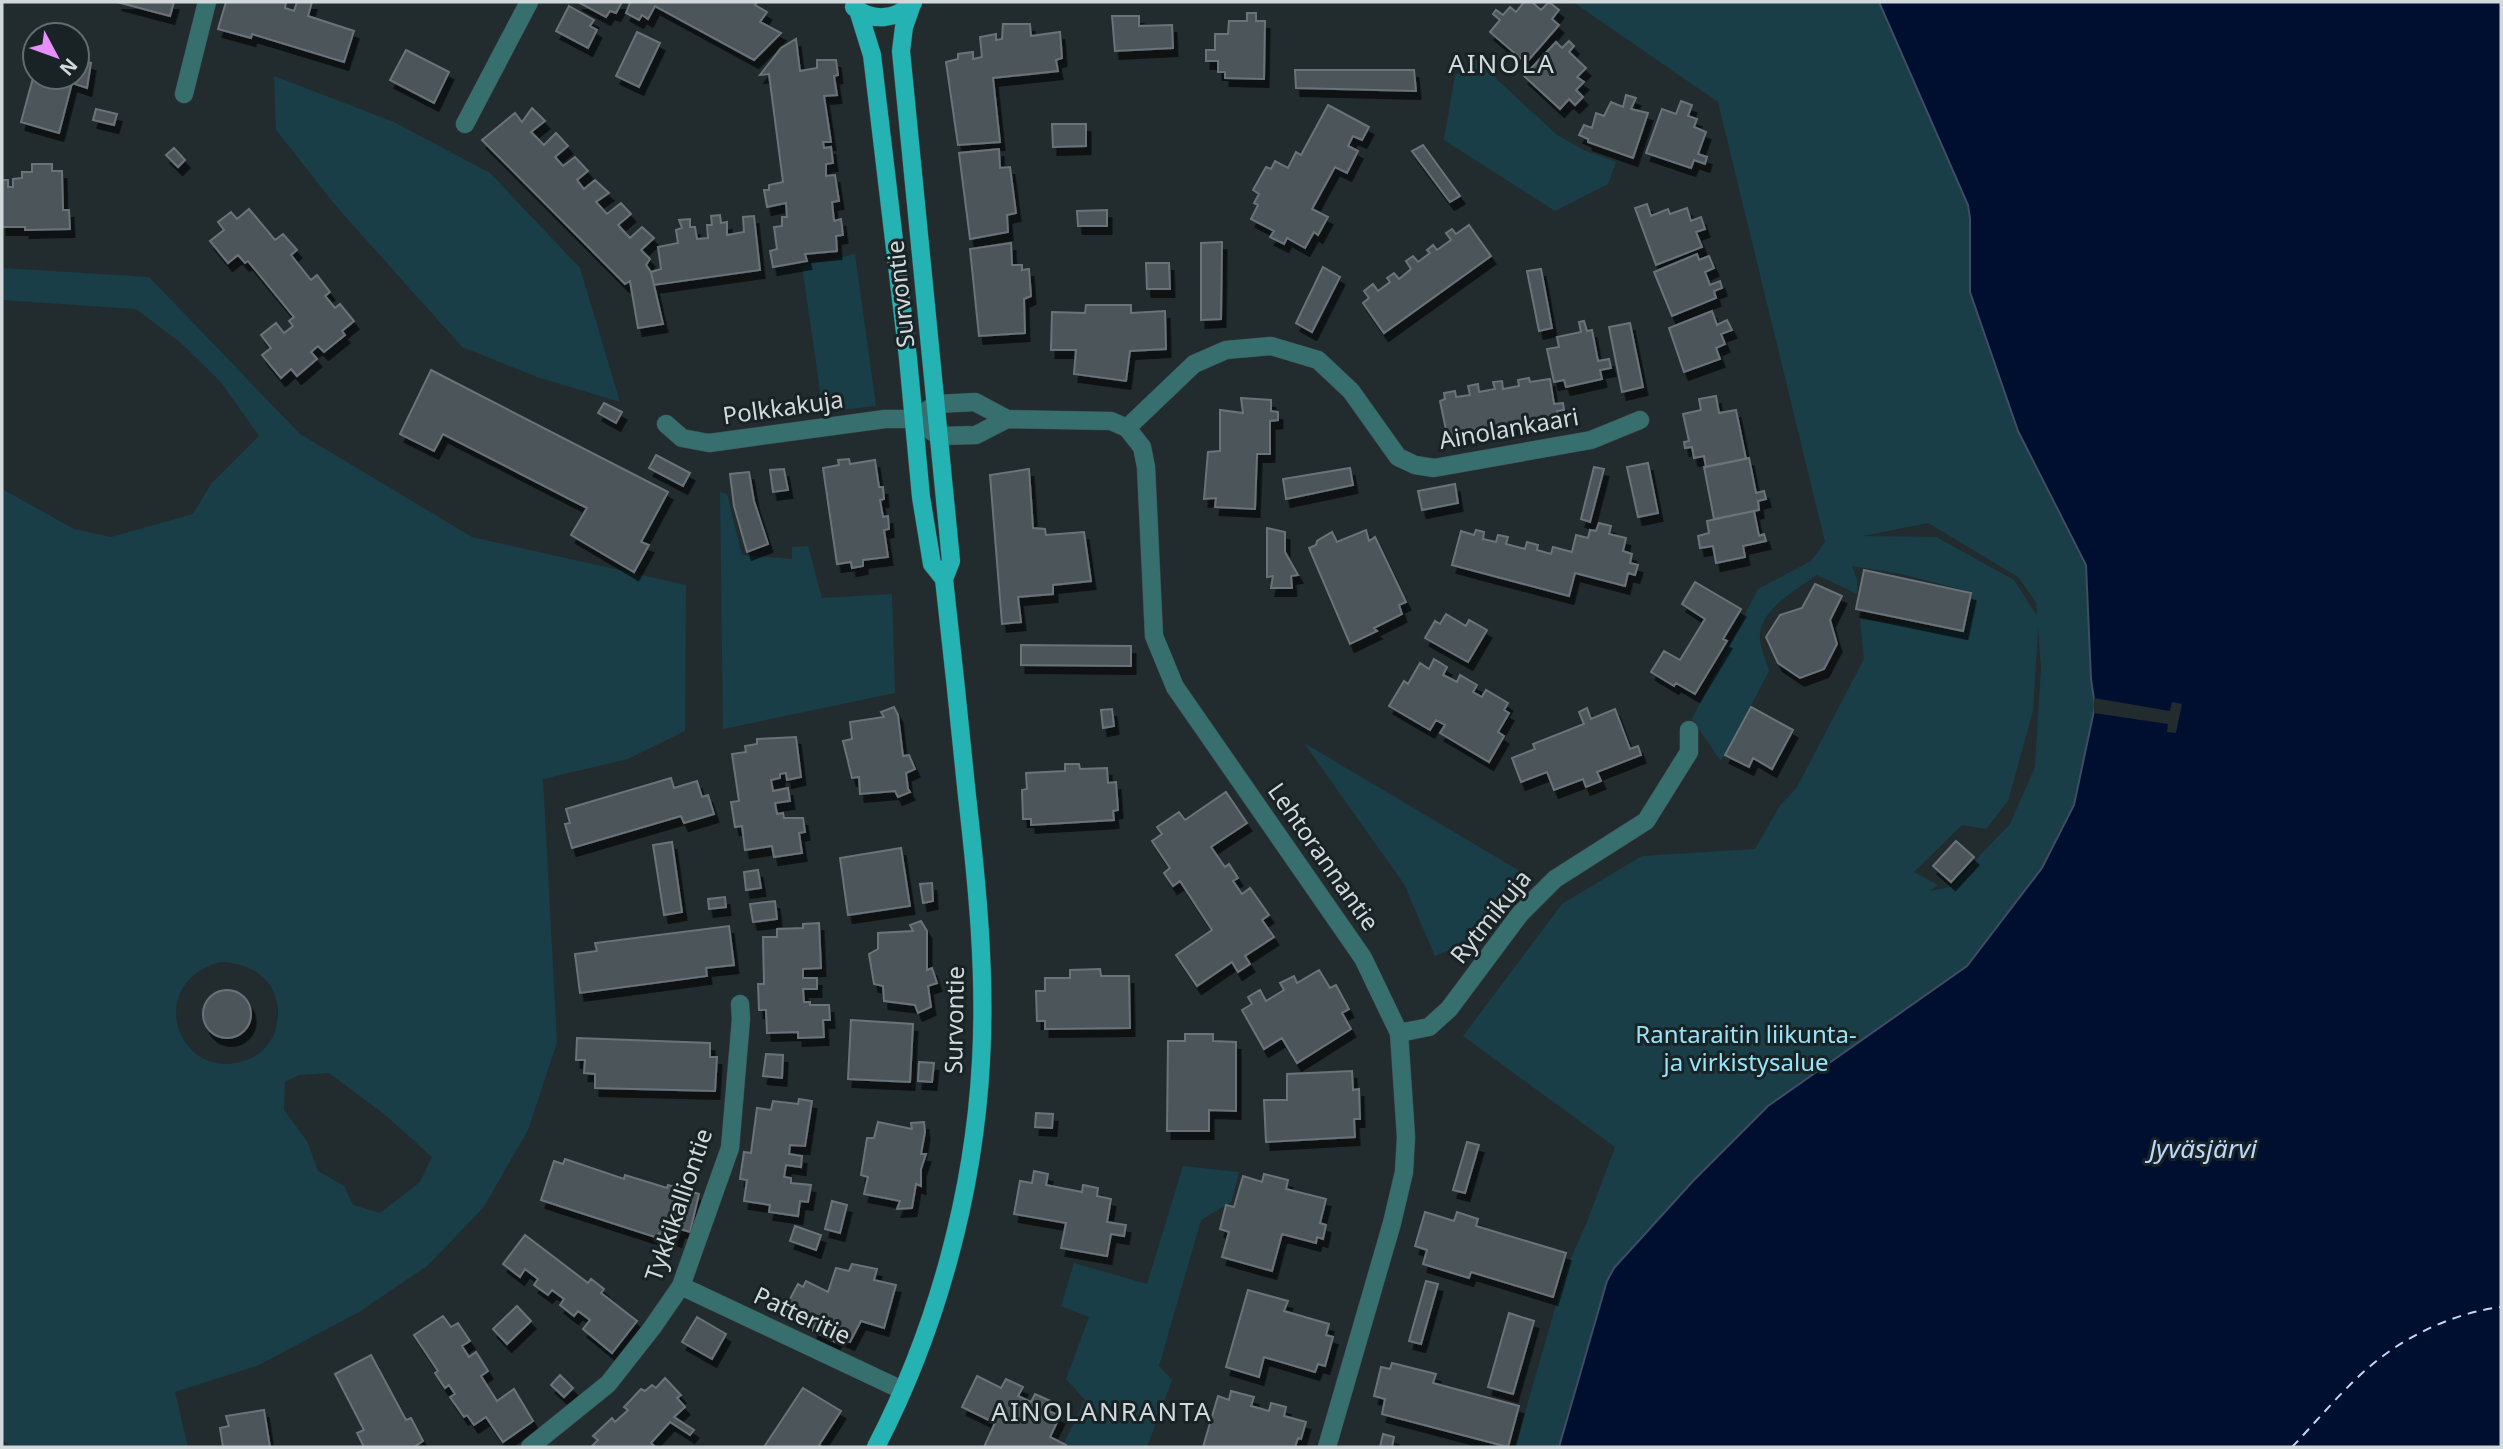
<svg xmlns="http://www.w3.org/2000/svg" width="2503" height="1449" viewBox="0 0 2503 1449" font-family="'Noto Sans',sans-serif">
<defs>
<filter id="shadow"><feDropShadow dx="4.5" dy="8" stdDeviation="0" flood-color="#0009"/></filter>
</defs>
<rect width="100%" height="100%" fill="#222c2f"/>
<!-- green -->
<path fill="#193e47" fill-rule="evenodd" d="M1573,2h387l260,757 -572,688h-133l52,-180 20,-45 28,-75 -152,-111 99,-132 80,-48 113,-7 24,-42 18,-20 67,-128 -4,-40 103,13 9,-40 -75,-19 -45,-7 5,13v15l-40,-19c-20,14 -60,36 -57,64 1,10 6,22 9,32l-44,84 -5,5 -28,-41 66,-130 53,-28 14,-19 -107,-440zM1928,523l90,54 18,25 1,14 -23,-36 -78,-43 -73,-1zM2038,627l3,41 -6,99 -25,57 -60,63 -20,4 8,-6 -24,-13 48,-47 24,4 22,-28 25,-90z
M1476,60l81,75 27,15 32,12 -8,22 -53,27 -111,-71 11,-65z
M274,76l120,46 96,51 90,95 40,134 -83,-25 -75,-30 -126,-141 -60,-76z
M855,254l21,152 -53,6 -21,-146z
M2,268l147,9 151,157 172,103 214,48 -1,146 -57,28 -85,20 14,263 -29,88 -45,78 -56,58 -68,46 -100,53 -84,27 13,55h-178l-8,-9v-949l72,40 37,8 82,-23 18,-30 48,-48 -39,-55 -39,-38 -45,-34 -134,-9zM220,962c38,1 66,25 56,66 -3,13 -14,26 -27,31 -69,29 -108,-75 -29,-97zM329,1073l55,41 48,43 -12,25 -40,31 -27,-8 -9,-19 -26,-15 -11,-30 -23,-31 1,-28 14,-7z
M720,492l7,2 15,61 50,4v-12l16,-1 14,52 70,-4 3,99 -172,36z
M1304,743l226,134 -44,58 -51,21 -31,-72z
M1183,1166l56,6 -8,30 -30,18 -42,146 13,14 -25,67h-85l23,-47 -19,-21 23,-62 -28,-11 13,-43 73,21z"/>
<!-- water -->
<path fill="#000f30" stroke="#3f4c63" stroke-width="2" d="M1879,2h622v1445h-942l48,-166 7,-13 79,-87 75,-75 199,-140 75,-98 32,-63 21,-99 -4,-27 -5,-114 -68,-134 -48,-139v-74l-2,-13z"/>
<!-- pier -->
<path fill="#222c2f" d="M2094,698l76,13 2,-9 10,2 -6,29 -9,-1 1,-8 -74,-11z"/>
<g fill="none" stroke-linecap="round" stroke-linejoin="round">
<!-- ferry -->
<path stroke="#bdd8fe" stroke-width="2" stroke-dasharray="9 7" stroke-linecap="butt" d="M2292,1447c29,-30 57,-66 91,-91 33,-25 77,-44 118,-49"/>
</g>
<!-- building -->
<path fill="#4b545a" stroke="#6a7379" stroke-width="2" filter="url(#shadow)" d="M117,2h57l-4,14z
M226,2h60l-1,6 9,3 3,-9h15l-4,14 46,15 -10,31 -92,-28 -1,4 -33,-9z
M578,2h44l-6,11 -6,-2 -4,6z
M628,2h129l-2,3 12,7 -7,10 21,11 -27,27 -99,-54 -7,13 -6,-4 -3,5 -13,-7 4,-10z
M1524,2h8l9,8 8,-8 10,8 -7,9 7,6 -33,38 -36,-31 10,-12 -7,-6 3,-4 7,5 7,-8 6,5z
M569,6l25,14 -4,6 7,4 -9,18 -32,-17z
M1247,13h9v8h9l-1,58 -39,-1v-6h-7v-11h-12v-11h9v-16h13l1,-13h18z
M1112,16h27v10l33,-1 1,23 -58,3z
M1003,24h27l1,12 29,-4 2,26 -6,2 2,11 -65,7 7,64 -42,3 -12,-83 12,-3v-5l15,-2v7l9,-2 -2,-20 16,-3v6l6,-1z
M637,32l23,11 -21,44 -23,-11z
M796,39l4,32 17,-3v-8h19l2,15 -4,1 3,19 -13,1 7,46h-8l1,6 7,-1 2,16 -7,1v12l9,-1 4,26 -7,1 2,19 7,-2 2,16 -7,1 1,15 -32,3 2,7 -34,6 -3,-16 7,-2 -3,-22 8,-1v-9h5l-1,-14 -19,4 -3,-17h5v-5l14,-3 -14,-108 -9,1 21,-27z
M1569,41l5,5 -5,6 17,16 -9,9 7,5 -8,8 7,7 -8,8 -6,-6 -9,10 -36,-33 32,-34 6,6z
M406,50l43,22 -15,31 -44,-23z
M35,57v20h42v-18l14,4 -4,25 -15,-5 -13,50 -38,-11 12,-44 -8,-16z
M1295,70h119l2,21 -120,-3z
M1626,95l10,3 -5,11 17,4 -15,45 -45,-16v-3l-9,-4 5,-10 8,3 4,-15 8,3 7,-14 12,5z
M1681,101l11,4 -4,11 9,3 -3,8 12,5 -8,22 9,3 -2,7 -11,-4 -3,8 -45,-15 16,-44 14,5z
M1328,105l41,22 -7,13 -9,-4 -5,10 10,5 -11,22 -12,-6 -23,42 16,8 -10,18 -4,-3 -9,16 -18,-10 -3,6 -14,-7 4,-6 -23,-12 7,-14 -4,-2 5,-9 -6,-4 13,-23 5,2 4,-8 13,7 8,-16 5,3z
M532,108l13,13 -14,11 13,13 12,-12 12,13 -13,11 8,9 12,-9 13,14 -11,9 7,9 11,-9 14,13 -13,9 11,12 14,-11 10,11 -13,11 12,13 12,-11 12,11 -13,12 9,9 -4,6 5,7 12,52 -25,4 -8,-47 -5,3 -143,-144 33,-27 7,9z
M96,109l21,5 -3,11 -21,-5z
M1052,124h34v22l-33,1z
M1423,145l37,51 -10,6 -38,-51z
M174,148l11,12 -7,7 -12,-12z
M999,149l1,19 10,-1 6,46 -9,2 1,17 -38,7 -11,-86z
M32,164h20v7h10l1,39h6l1,19 -45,1v-3h-23v-47h6v7h5v-8l9,-1v-6h10z
M1647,204l4,12 17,-7 2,5 17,-6 4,13 10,-4 4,12 -9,3 6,15 -46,18 -21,-57z
M249,209l26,31 8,-6 14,16 -6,5 20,25 6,-5 13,17 -5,4 10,12 5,-4 14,17 -12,10 3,4 -21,17 -6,-6 -7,6 6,7 -20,17 -6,-7 -10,9 -19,-23 9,-7 -10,-13 15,-12 8,10 9,-7 -4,-5 5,-4 -46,-56 -3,2 -7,-8 -10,8 -18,-22 14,-11 -6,-8 13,-10 6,7z
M1107,210v16h-29l-1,-15z
M720,215l1,8 6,-1v13l17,-3 -1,-15 11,-1 6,54 -106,15 -3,-13 10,-3 -3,-22 20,-4 -2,-13 6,-2 -3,-8 11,-1v8h5l2,12 11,-1 -1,-13h5l-1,-9z
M1469,225l22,31 -107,77 -21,-30 6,-5 -5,-7 9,-7 5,7 12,-9 -3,-4 7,-5 5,6 12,-10 -5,-8 7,-5 5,6 12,-9 -3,-3 6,-5 4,5 14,-10 -5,-7 6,-4 4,5z
M1222,242l-1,77 -20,1v-77z
M1011,243l1,22h10v5l7,-1 2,27 -7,3 1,34 -46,3 -9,-87z
M1697,254l2,6 10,-4 5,12 -9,4 5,13 10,-4 2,7 -8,3 2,7 -44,18 -18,-44z
M1146,263h23l1,26h-23z
M1323,267l17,10 -28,55 -16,-9z
M1541,269l11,59 -13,3 -12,-60z
M1086,305h45v8l34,-2 1,38 -36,2 -4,30 -52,-7 2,-24h-25l1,-38 33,1z
M1712,311l5,14 10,-5 5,10 -11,4 4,10 -9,4 4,11 -36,13 -15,-44z
M1584,321l3,10 5,-1 6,31 11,-2 2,9 -11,2 2,9 -36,8 -2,-7 -10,2 -7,-33 12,-2 -2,-10 24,-5 -2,-10z
M1630,323l13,64 -21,5 -13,-65z
M431,370l237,122 -27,50 8,3 -15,27 -63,-37 16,-27 -144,-74 -9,17 -34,-17z
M1529,378l1,4 20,-3 4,25 9,-1 1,7 -7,1 1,7 -110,21 -8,-38 5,-2 -1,-6 11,-2 1,6 14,-2 -2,-9 10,-2 1,8 16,-3 -2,-7 9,-1 1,8 16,-3 -1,-6z
M1716,396l3,17 17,-3 10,49 -40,8 -2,-11 -10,2 -2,-11 -7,1 -1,-6 5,-1 -6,-27 18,-4 -2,-11z
M1241,398l30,2v11l7,1v8l-8,1v33h-13l-2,55 -40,-2 1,-9 -12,1 4,-47 12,-1v-41l23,3z
M604,403l18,9 -6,11 -18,-10z
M656,455l34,18 -7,13 -34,-18z
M1749,458l7,35 8,-2 2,8 -8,2 1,9 -45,9 -10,-52z
M849,459l1,5 25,-4 4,27h4l1,12 -4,1 3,17 5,-1 1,13 -5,1 4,27 -25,3v6l-11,2 -1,-6 -14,2 -14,-96 16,-3 -1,-5z
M1648,463l10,50 -20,4 -11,-50z
M1594,467l10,2 -14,53 -9,-3z
M1350,468l3,17 -67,14 -3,-20z
M784,469l4,21 -15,2 -3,-22z
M1029,469l4,59 12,1 1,6 38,-3 7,49 -38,4v9l-35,3 3,25 -19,2 -12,-149z
M749,472l5,29 14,43 -21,8 -13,-46 -4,-32z
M1455,484l3,19 -36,7 -4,-19z
M1754,511l5,25 5,-2 2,7 -23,5 2,11 -29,6 -3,-17 -13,2 -2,-12 11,-3 -2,-12z
M1599,523l12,3 -2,8 17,4 -3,13 9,3 -2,9 8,2 -3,10 -7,-2 -3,13 -50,-13 -6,23 -117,-31 9,-34 13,4 2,-5 8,2 -1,7 13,3 2,-7 10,2 -2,7 19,5 2,-7 11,3 -1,5 14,4 2,-7 19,5 4,-17 12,3 2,-8 6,1z
M1267,528l18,4v20l13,23 -7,1 1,12h-21l2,-12 -6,1z
M1366,530l3,11 6,-4 31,65 -7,3 3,9 -28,14 3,3 -27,13 -41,-96 7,-3 1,-4 15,-9 5,10z
M1864,570l107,23 -8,38 -107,-22z
M1695,582l46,27 -18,30 4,2 -32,53 -19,-11 -2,3 -23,-14 13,-21 16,9 25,-41 -23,-15z
M1815,584l27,12 -12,24 7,24 -13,25 -24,9 -22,-15 -12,-26 14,-22 22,-7z
M1446,614l20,12 3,-6 18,10 -19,32 -43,-24 10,-17 5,3z
M1021,645l110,1v20l-110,-1z
M1434,659l13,8 -4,8 14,7 3,-7 17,10 -4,7 9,5 4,-7 22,13 -4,7 5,3 -11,19 6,4 -15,26 -49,-29 5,-8 -9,-5 -6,10 -41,-24 15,-25 4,3 12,-21 9,6z
M894,707l4,8 5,41 6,-1 6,14 -9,4 2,16 2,3 -12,5 -3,-6 -35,3 -1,-17 -7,1 -9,-37 9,-2 -2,-17 34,-5 -3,-5z
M1751,707l42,23 -21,39 -19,-11 -4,9 -24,-12z
M1587,708l4,11 24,-10 15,40 8,-3 3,9 -44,17 4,9 -15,6 -3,-8 -29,11 -7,-18 -26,10 -9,-24 23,-9 -2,-5 51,-20 -5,-12z
M1112,709l2,17 -11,2 -2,-18z
M796,737l5,40 -14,3 -1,-7 -6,1v4l-9,2 2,11 15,-3 2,13 -15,2 2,11 6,-1 1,5h19l2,14 -6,1 3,20 -28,4 -2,-11 -27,4 -3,-24 -7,1 -4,-25 8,-1 -7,-47 14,-2 -1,-6 12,-2v-5z
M1065,764h14l1,5 27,-1 1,15 8,-1 2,28 -5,1 1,9 -83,5v-6h-8l-1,-29 5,-1 -1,-16 39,-2z
M671,778l3,10 23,-7 5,16 6,-2 6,19 -30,9 -3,-7 -109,32 -7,-24 5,-1 -4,-14z
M1226,792l21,31 -36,24 14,20 4,-3 9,14 -5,3 9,13 8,-6 19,27 -7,5 12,17 -29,19 5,8 -12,8 -6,-10 -35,24 -21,-31 36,-25 -32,-49 -7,5 -9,-13 6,-5 -18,-27 10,-7 -5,-7 22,-15 6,8z
M1956,841l18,16 -23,25 -18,-16z
M672,842l10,70 -18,3 -11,-70z
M901,848l9,58 -62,9 -8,-57z
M758,870l3,18 -15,2 -2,-18z
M932,883l1,18 -10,2 -3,-19z
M725,897l1,10 -17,2 -1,-10z
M775,901l2,18 -24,3 -3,-18z
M921,921l6,10v39l5,-2 5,15 -9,3 3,21 -13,6 -3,-8 -31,-4 -1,-15 -9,-2 -5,-30 9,-5v-16l35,-2 -3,-6z
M819,923l2,45 -18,1v9h14v11h-14l1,13h6v3h19l1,15h-7l1,17 -26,1v-6l-31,1 -1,-23h-7l-1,-26h6l-1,-47h14v-8l26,-1v-4z
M729,926l5,39 -28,3 1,8 -127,17 -5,-39 22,-3 -2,-8z
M1100,969l1,7h28l1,52 -85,1v-8h-8l-1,-30h9v-13h25v-8z
M1319,970l11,18 6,-3 13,24 -7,4 9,16 -54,34 -15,-25 -18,11 -22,-39 10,-6 -4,-7 12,-7 6,11 18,-11 -4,-7 14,-7 3,7z
M203 1014a24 24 0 1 1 48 0a24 24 0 1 1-48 0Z
M851,1020l62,4 -3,58 -62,-3z
M1185,1034h28v7l23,1v69l-27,-1v21h-42l1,-90h17z
M577,1038l133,5v14h7l-2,34 -120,-3v-14l-11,-1 1,-13h-9z
M766,1054l17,1 -1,23 -19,-2z
M919,1062l15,1 -2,19 -14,-1z
M1352,1071l1,19 6,-1 1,30h-6l1,18 -89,5 -2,-42h23v-26z
M799,1099l13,2 -7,45 -15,-1 -1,9 13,2 -1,11 -15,-2 -2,12 7,1v5l20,2 -3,17 -8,-1 -2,15 -29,-4 1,-7 -26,-4 3,-21 -7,-1 4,-27 7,1 6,-45 14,2 2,-9 25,3z
M1036,1113l17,1 -1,14 -17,-1z
M878,1122l34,7 -1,-6 13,-1 1,10 -4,22h5l-5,15v17l-5,-2 -4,24 -15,1 3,-8 -36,-7 4,-17 -7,-2 6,-37h7z
M1467,1142l12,3 -14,48 -12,-3z
M565,1159l59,20 1,-4 42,13 1,-3 31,9 -9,38 -10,-3 -3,10 -18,-6 -1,5 -117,-38 13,-39 9,3z
M1034,1171l14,3 -2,11 36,7 1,-7 15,3 -1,8 14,3 -4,23 19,3 -2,11 -13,-2 -4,22 -46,-8 5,-25 -52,-9 6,-33 12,2z
M1264,1174l24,6 -2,9 40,10 -6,24 6,2 -3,14 -6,-2 -1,6 -34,-9 -10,37 -50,-14 7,-25 -9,-3 6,-24 8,2 9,-31 19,6z
M832,1201l15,4 -7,28 -15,-4z
M1425,1212l29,9 3,-9 21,7 -2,7 90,27 -13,44 -82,-25 -2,6 -46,-14 4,-14 -12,-4z
M795,1226l26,9 -5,15 -26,-9z
M525,1235l63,48 3,-4 13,10 -3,4 36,28 -25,32 -29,-24 7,-9 -12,-9 -4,5 -14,-11 4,-6 -12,-9 -4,5 -14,-10 4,-6 -13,-10 -5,8 -17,-13z
M852,1264l25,5 -3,11 22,5 -12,43 -23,-7 -11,21 -12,-5 -3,5 -22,-11 1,-5 -30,-16 14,-26 5,3 3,-6 22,11 8,-24 13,3z
M1426,1281l12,3 -17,60 -12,-3z
M1248,1290l40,11 -4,10 45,13 -3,11 7,2 -8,29 -7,-2 -3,8 -51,-15 -5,20 -33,-10z
M517,1306l14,15 -24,23 -14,-15z
M1509,1313l25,8 -21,73 -25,-7z
M443,1316l8,11 7,-4 12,18 -8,5 7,11 7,-5 12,19 -7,5 16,25 17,-12 19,32 -30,21 -17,-25 -12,8 -7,-10 -3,2 -14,-20 5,-3 -6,-9 -4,3 -10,-15 3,-2 -24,-36z
M697,1317l29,17 -14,25 -30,-17z
M371,1355l35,65 5,-2 12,23 -9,6h-50l-7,-14 7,-3 -29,-56z
M1392,1363l44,11 -3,9 86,23 -11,41 -126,-33 3,-15 -11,-3 7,-29 9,2z
M560,1375l13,13 -9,9 -13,-12z
M977,1376l24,12 5,-9 17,8 -5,9 13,6 4,-8 18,8 -4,9 11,5 -10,21 16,8 -1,2h-81l11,-24 -33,-16z
M665,1378l16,17 -4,3 8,9 -11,10 20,13 -4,5 -20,-13 -19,21 4,4h-64l7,-7 -5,-4 19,-18 3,4 13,-12 -4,-3 17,-18 4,2 7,-6 4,3z
M803,1388l38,23 -22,34 3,2h-58z
M1231,1391l23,6 -3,9 18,5 2,-8 15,4 -2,9 22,6 -5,17 -3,-1 -3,9h-92l15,-51 11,4z
M264,1410l6,37h-47l-3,-19 9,-2 -3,-10z
M1383,1434l11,3 -2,10h-12z"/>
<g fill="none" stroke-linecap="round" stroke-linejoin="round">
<!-- minor casing -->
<g stroke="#3e484b" stroke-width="19">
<path id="minor" d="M184,94l23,-92
M465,124l64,-122
M913,419l24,-15 38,-2 32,17 104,2 16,7 15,19 4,20 8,169 21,51 188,271 36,75 7,104 -2,35 -12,51 -65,224
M913,419l26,17 37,-1 31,-16
M666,424l16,14 27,5 176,-24h28
M1127,428l67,-64 32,-14 45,-4 47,14 33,31 47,66 17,8 19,3 157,-28 49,-20
M1399,1033l30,-6 20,-18 71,-95 35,-35 91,-58 43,-69v-22
M681,1286l221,104
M530,1447l78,-63 44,-56 29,-42 49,-138 11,-129 -1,-15"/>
</g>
<!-- major casing -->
<g stroke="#3e484b" stroke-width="19">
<path id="major" d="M854,7c19,16 43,12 59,-4
M858,10l14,45 36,303 13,139 11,67 12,15
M876,1447c61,-118 98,-254 105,-386 5,-89 -4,-178 -14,-265 -7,-72 -15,-145 -23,-217l7,-18 -50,-510 3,-24 8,-23"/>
</g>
<!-- minor -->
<use href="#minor" stroke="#376f6f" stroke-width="18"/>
<!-- major -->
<use href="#major" stroke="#25b2b3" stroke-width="18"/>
</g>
<g text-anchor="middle" stroke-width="6" stroke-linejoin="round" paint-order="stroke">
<!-- street labels -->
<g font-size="24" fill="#d2d9db" stroke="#192325">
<text transform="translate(901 294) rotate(-96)" y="8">Survontie</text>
<text transform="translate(783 408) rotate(-8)" y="8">Polkkakuja</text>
<text transform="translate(1509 429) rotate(-10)" y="8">Ainolankaari</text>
<text transform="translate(1323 857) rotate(55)" y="8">Lehtorannantie</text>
<text transform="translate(1491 917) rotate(-51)" y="8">Rytmikuja</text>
<text transform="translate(955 1020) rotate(-89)" y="8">Survontie</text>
<text transform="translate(679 1205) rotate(-71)" y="8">Tykkikalliontie</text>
<text transform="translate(802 1316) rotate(25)" y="8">Patteritie</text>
</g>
<!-- park labels -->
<g font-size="24" fill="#97e4f9" stroke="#192325">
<text x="1746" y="1043">Rantaraitin liikunta-<tspan x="1746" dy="28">ja virkistysalue</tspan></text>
</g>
<!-- neighbourhood labels -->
<g font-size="26" letter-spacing="2" fill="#d2d9db" stroke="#192325">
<text x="1502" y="73">AINOLA</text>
<text x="1102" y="1421">AINOLANRANTA</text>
</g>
<!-- water labels -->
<g font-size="26" font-style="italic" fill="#bdd8fe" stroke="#192325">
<text x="2203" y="1158">Jyväsjärvi</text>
</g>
</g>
<!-- border -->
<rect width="2503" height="1449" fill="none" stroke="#d2d9db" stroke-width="7"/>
<!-- north arrow -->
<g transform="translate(56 56) rotate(131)"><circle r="33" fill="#192325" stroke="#636c6e" stroke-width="2"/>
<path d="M0-5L12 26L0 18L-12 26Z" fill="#e88eff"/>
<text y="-10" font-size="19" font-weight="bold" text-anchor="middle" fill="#d2d9db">N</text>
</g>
</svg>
